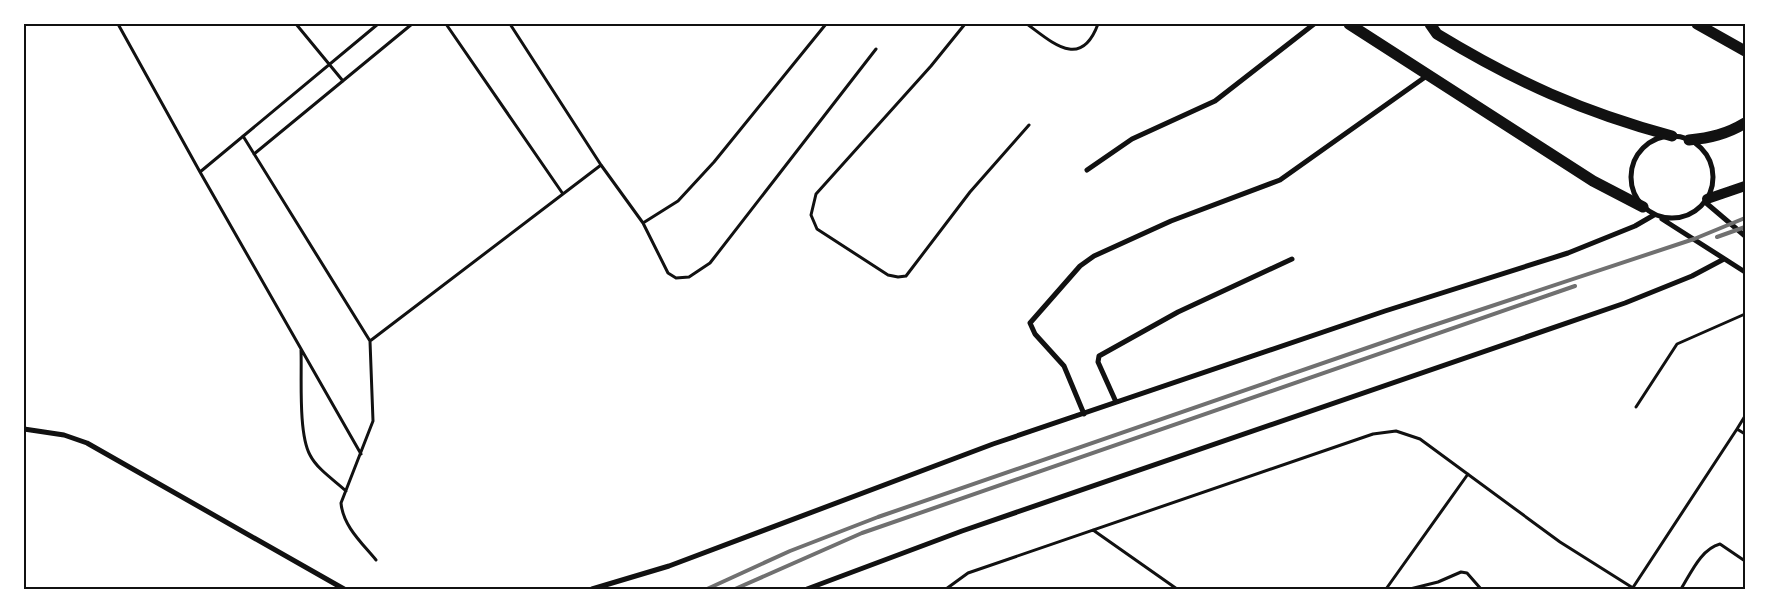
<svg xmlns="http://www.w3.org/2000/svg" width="1769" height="613" viewBox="0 0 1769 613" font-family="'Space Grotesk',sans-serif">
<rect width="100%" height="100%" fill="#fff"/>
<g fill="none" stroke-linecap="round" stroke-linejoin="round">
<!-- service -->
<path stroke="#111" stroke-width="3" d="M118,24l82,148 161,282
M296,24l47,57
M446,24l117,170
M510,24l91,141 42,58 35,-22 36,-39 112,-138
M965,24l-34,42 -115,128 -5,21 6,14 71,46 10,2 8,-1 64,-84 59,-67
M1027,24c26,19 54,46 71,0
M243,136l127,205 231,-176
M254,154l158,-130
M200,172l178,-148
M643,223l25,50 8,5 13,-1 21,-14 166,-214
M370,341l3,80 -32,82c2,23 21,40 35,57
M301,350c1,26 -3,83 9,105 7,14 24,25 36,36
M1636,407l41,-63 68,-30
M1745,416l-8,13 8,5
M1093,530l84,59
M946,589l22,-16 405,-139 23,-3 24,8 140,103 73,46
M1386,589l82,-115
M1410,589l28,-7 23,-10 6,1 14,16
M1632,589l105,-160
M1681,589c10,-16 20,-40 39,-45l25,17"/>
<!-- minor -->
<path stroke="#111" stroke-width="5" d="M1631 177a41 41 0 1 1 82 0a41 41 0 1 1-82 0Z
M1087,170l45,-31 83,-38 99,-77
M1705,202l40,34
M1662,219l83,53
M1116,402l-18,-40 1,-6 79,-44 114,-53
M1084,414l-20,-48 -29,-32 -5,-11 50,-57 14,-10 77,-35 109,-41 148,-105
M24,429l40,6 23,8 257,146
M592,589l77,-23 324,-122 392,-133 183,-58 67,-27 19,-11
M807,589l155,-58 663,-228 67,-27 32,-17"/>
<!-- primary -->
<path stroke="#111" stroke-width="10" d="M1707,199l38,-13"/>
<!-- motorway -->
<path stroke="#111" stroke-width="11" d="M1349,24l244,157 50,26
M1430,24l7,10c79,48 146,78 235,102
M1697,24l48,27
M1689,140c21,-2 38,-6 56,-17"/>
<!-- rail -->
<path stroke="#707070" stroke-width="4" d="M1717,237l28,-10
M707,589l83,-38 88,-34 538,-186 278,-92 51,-21
M735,589l127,-56 713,-247"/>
</g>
<!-- border -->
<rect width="1769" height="613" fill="none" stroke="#ffffff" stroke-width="50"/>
<rect x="25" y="25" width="1719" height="563" fill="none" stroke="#111" stroke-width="2"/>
</svg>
